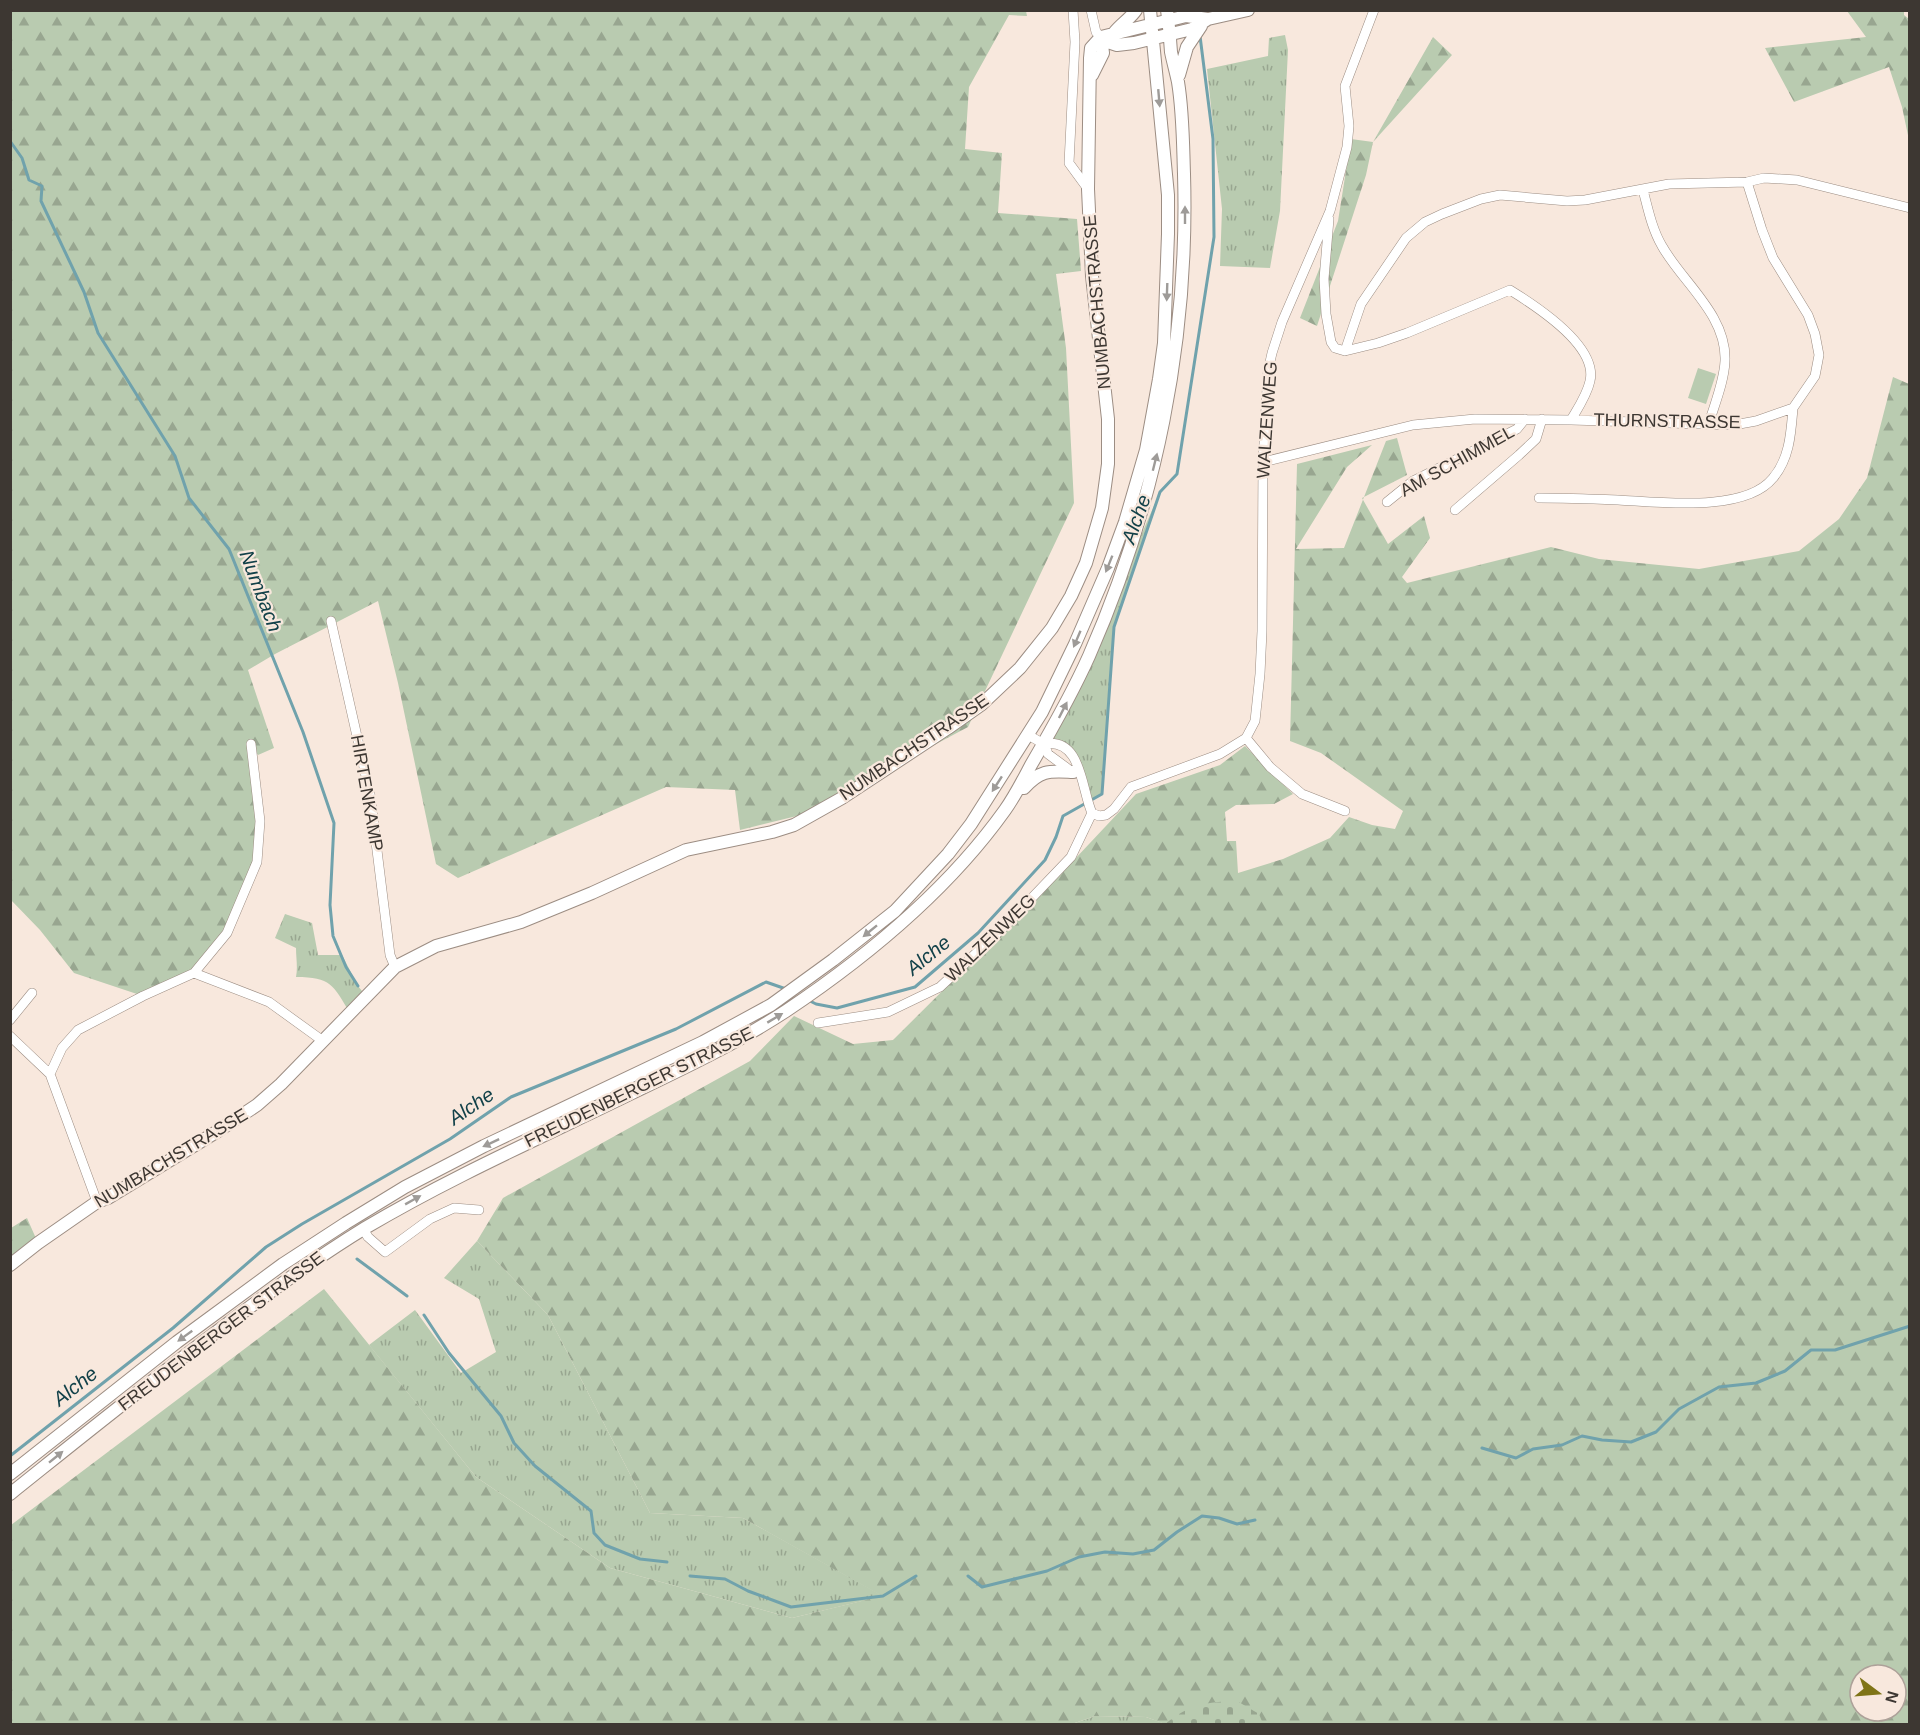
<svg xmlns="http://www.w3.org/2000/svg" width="1920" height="1735" viewBox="0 0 1920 1735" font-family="Arial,sans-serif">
<defs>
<pattern id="grass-tufts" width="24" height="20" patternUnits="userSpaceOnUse" patternTransform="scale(1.5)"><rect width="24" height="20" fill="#b9cbb0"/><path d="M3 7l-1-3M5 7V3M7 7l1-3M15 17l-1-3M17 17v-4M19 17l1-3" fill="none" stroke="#98a690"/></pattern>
<pattern id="forest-firs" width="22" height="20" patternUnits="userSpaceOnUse" patternTransform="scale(1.5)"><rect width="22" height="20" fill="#b9cbb0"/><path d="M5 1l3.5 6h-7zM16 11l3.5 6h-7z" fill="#98a690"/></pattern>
<pattern id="cemetery-stones" width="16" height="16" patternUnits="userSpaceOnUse" patternTransform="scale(1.5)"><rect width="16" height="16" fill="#b9cbb0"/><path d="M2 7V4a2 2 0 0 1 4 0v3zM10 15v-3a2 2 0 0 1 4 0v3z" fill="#98a690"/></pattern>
</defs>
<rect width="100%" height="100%" fill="#f8e8dd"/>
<!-- grass -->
<path fill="url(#grass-tufts)" d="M1285,35l3,15 -8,161 -10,57 -50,-2 2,-57 -15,-140 61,-13 1,-18z
M1160,492l-46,135 -12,167 -14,9 -3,-18 -23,-40 -18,-1 36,-69z
M285,914l27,9 6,32h24l16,31 8,10 -16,17c-17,-28 -19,-36 -54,-36 2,-10 0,-19 0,-29l-21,-10z
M477,1241l71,74 102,198 93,5 140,78 -91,22 -182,-50 -134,-91 -107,-132 46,-35 46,63 35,-21 -17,-53 -35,-21z
M1095,1716l51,1 20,7h-94z"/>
<!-- forest -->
<path fill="url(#forest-firs)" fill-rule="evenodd" d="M10,11h1016l1,5 -18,-1 -40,72 -4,62 37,4 -4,60 79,6 4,52 -25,3 10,74 8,155 -106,224 -163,87 -65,16 -5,-40 -69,-3 -208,91 -22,-14 -38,-181 -20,-82 -103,53 -27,16 26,78 -16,7 -6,-9 8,75 -3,41 -30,72 -33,39 -51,23 -69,-23 -34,-43 -29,-30z
M1847,11h57v4l5,4v121l-7,-33 -13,-40 -95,35 -29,-54 101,-11z
M1433,37l19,18 -79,87 -7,33 -49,151 -17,-8 38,-97 13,-82 22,3z
M1893,377l16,7v1340h-744l-19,-7 -51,-1 -23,8h-1061v-199l313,-236 152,188 134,91 182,50 90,-22 -139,-78 -93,-5 -102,-198 -71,-74 26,-43 247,-137 44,-45 59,28 40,-4 181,-180 62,-66 84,-29 25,-19 48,48 -19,10 -38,1 -11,7 2,29h9l2,32 45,-14 47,-21 19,-21 23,8 23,4 8,-18 -82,-58 -31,-12 7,-277 75,-19 -25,22 -51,82 48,-1 42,-107 11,-3 10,37 -45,23 26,46 36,-28 6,22 -28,39 5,6 144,-36 48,12 100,10 100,-18 40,-32 28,-41zM1860,1675h36v36h-36z
M27,1218l11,25 -27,22v-37z"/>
<!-- cemetery -->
<path fill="url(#cemetery-stones)" d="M1237,1701l22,13 4,10h-98c25,-20 41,-22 72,-23z"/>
<!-- pitch -->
<path fill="#b9cbb0" d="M1698,368l18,6 -10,30 -18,-6z"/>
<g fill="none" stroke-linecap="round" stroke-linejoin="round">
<!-- stream -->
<path stroke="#70a2ac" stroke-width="3" d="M10,141l12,17 7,22 13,6 -1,15 43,91 14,41 77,123 14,42 40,51 74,183 31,91 -4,82 3,31 13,31 12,19
M808,1000l8,4 21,4 78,-21 63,-54 67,-73 11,-23 7,-21 39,-22 12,-167 46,-135 17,-18 37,-237 -1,-98 -13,-103
M357,1259l50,37
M424,1315l25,38 52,63 13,27 21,23 56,45 3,22 11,12 35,14 27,3
M1482,1448l34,10 17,-9 29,-4 20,-9 20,4 29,2 25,-10 23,-23 40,-22 37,-4 29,-12 26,-21h24l75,-24
M10,1456l163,-128 93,-81 36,-23 148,-85 61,-42 165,-68 90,-47 20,7
M690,1576l35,3 23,12 43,16 92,-11 33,-20
M968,1576l14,11 65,-16 32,-14 26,-5 28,2 21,-4 23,-18 25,-16 17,2 18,6 18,-4"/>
<!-- street casing -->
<g stroke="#9c8d83" stroke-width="10">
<path id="street" d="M1073,10l2,32 -6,121 19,26
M1091,10l5,22 5,5
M1643,190c5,19 9,39 19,56 20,36 65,69 63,115 -1,21 -10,42 -16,62
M1329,219l-5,60 2,35 5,28 4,6 10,3 33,-8 29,-10 103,-43c26,16 88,56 80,91 -3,14 -12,27 -19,39
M1345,351l16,-47 45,-66 19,-16 17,-8 39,-15 19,-4 67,6 18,-1 84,-16 78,-2 17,-4 33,2 113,28
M1263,462l150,-37 62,-6 96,1 163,5 22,-4 37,-13 22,-32 4,-21 -4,-21 -7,-19 -35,-57 -11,-28 -15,-48
M1539,498c26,0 53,1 79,2 41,2 127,13 155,-22 17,-20 18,-46 20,-70
M1387,502l26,-21 104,-52 8,-10
M1455,510l64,-55 17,-16 6,-20
M331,621l39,173 20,161 5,12
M1028,735l16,9 4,10 23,17
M1246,738l24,29 32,27 43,17
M1044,744c38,-7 37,45 48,69l7,3 7,-1 8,-6 17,-22 89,-33 26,-16 9,-17 5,-47 2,-43 1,-169 5,-91 4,-18 10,-31 48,-111 17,-64 2,-21 -4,-40 29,-76
M194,973l75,29 54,39
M10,1020l22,-27
M818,1023l70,-11 52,-25 66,-62 65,-68 21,-44
M10,1036l40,38
M97,1202l-47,-128 12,-26 16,-18 65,-34 51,-23 33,-40 30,-71 3,-41 -9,-77
M363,1229l5,8 17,15 45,-33 24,-11 25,2"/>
</g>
<!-- secondary casing -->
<g stroke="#9c8d83" stroke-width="14">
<path id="secondary" d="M1114,33c7,-9 16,-14 22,-23
M1101,37l7,5 9,3 17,-2 58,-14 16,-10 40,-9
M1101,37l85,-21 22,3
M1092,75l11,-22 -2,-16
M1179,75l8,-28 14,-21
M1024,788c17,-19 26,-17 49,-16
M10,1265l28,-22 59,-41 11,-4 110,-67 39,-26 24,-21 114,-117 41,-21 85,-24 71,-29 94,-43 86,-18 22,-7 48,-27 106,-70 34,-24 38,-36 32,-40 19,-32 15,-33 16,-55 6,-44v-45l-16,-143 -4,-87 2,-131 1,-10 10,-11
M10,1474l167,-132 106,-78 63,-41 59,-36 79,-41 219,-104 68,-37 62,-45 62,-49 53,-57 23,-30 71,-112 33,-68 33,-76 17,-46 21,-72 13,-71 5,-36 4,-109v-39l-18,-185
M10,1494c75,-60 150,-121 228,-178 41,-31 83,-61 127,-88 86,-51 177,-91 267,-135 52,-25 105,-50 154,-82 82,-55 162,-121 219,-201 10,-14 18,-30 26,-45 21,-36 41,-71 58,-109 67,-152 100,-316 95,-482 -1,-30 -1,-62 -6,-92 -2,-10 -5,-20 -7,-30 -1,-14 -2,-28 -4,-42"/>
</g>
<!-- street -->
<use href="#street" stroke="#fff" stroke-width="9"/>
<!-- secondary -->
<use href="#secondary" stroke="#fff" stroke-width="12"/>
</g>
<!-- one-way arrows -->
<defs><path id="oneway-solid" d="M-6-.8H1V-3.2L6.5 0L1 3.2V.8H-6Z" transform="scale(1.5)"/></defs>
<g fill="#9e9b98">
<use href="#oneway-solid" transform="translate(1159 98) rotate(85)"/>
<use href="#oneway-solid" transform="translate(1185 215) rotate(-90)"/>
<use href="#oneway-solid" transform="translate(1167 292) rotate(92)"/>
<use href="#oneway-solid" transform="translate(1155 462) rotate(-76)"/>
<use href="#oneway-solid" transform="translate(1109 564) rotate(112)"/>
<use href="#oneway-solid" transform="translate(1077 639) rotate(113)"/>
<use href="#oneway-solid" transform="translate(1063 710) rotate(-63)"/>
<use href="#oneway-solid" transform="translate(997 784) rotate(123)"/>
<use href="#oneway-solid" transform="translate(870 931) rotate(141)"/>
<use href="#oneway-solid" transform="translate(775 1018) rotate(-31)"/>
<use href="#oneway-solid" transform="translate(491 1143) rotate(155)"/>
<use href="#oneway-solid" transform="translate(413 1200) rotate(-29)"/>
<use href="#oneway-solid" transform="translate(185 1336) rotate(144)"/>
<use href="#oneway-solid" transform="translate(56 1457) rotate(-39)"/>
</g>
<g text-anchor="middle" stroke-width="4.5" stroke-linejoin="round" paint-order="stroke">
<!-- street labels -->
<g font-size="18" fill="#3d3732" stroke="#f8e8dd">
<text transform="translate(1097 302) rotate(-95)" y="6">NUMBACHSTRASSE</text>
<text transform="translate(1267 420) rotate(-86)" y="6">WALZENWEG</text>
<text transform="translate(1667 421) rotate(1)" y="6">THURNSTRASSE</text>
<text transform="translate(1457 461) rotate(-29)" y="6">AM SCHIMMEL</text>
<text transform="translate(914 747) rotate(-34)" y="6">NUMBACHSTRASSE</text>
<text transform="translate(367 793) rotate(80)" y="6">HIRTENKAMP</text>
<text transform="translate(990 938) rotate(-44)" y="6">WALZENWEG</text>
<text transform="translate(639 1087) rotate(-26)" y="6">FREUDENBERGER STRASSE</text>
<text transform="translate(171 1158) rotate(-31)" y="6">NUMBACHSTRASSE</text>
<text transform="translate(221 1331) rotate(-37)" y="6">FREUDENBERGER STRASSE</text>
</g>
<!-- water labels -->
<g font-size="20" font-style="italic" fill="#124149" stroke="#f8e8dd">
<text transform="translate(1136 519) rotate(-70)" y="7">Alche</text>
<text transform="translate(261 591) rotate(69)" y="7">Numbach</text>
<text transform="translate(928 955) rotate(-39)" y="7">Alche</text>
<text transform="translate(471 1106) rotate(-34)" y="7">Alche</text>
<text transform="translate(75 1386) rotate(-38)" y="7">Alche</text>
</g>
</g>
<!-- border -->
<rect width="1920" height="1735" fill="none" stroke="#3d3732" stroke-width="24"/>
<!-- north arrow -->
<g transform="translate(1878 1693) rotate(106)"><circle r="28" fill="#f8e8dd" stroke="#ada199" stroke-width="1.5"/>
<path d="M0-4.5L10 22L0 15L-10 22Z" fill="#7f7417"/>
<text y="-9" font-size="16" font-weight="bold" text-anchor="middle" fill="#3d3732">N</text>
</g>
</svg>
